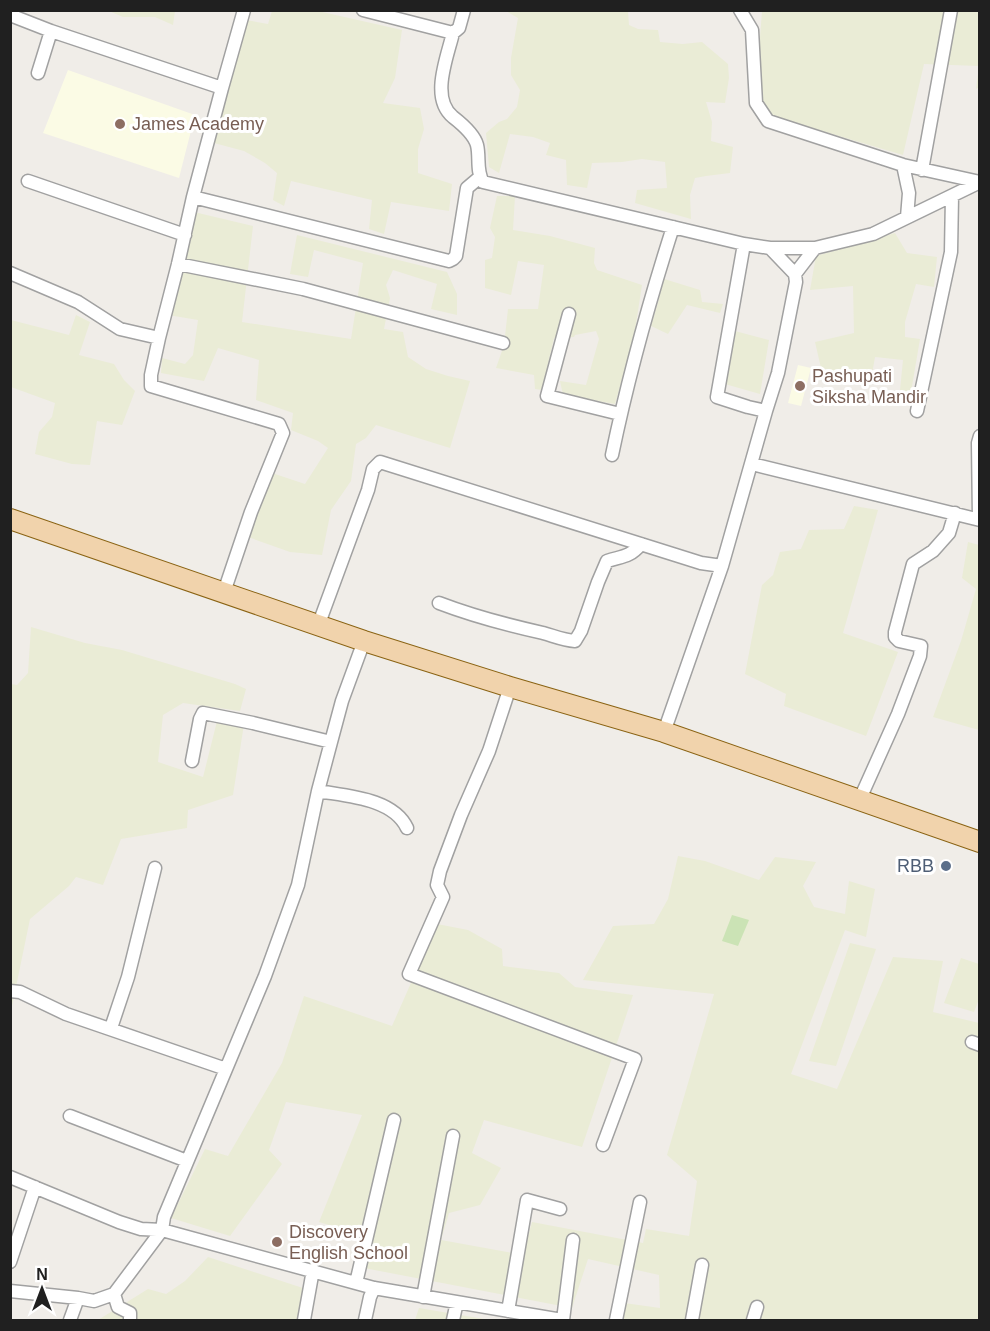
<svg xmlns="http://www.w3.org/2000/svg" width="990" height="1331" viewBox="0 0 990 1331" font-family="Arial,sans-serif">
<rect width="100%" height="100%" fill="#f0ede8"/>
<!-- education -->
<path fill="#fbfbe5" d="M68,70l127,45 -16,63 -136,-45z
M798,365l13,3 -10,38 -13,-3z"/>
<!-- farmland -->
<path fill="#eaecd6" d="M109,11h66l-2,14 -18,-8h-32z
M272,11h46l84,19 -7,48 -12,25 37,5 4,21 -6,20v24l34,11 -3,27 -58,-9 -7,32 -15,-5 3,-29 -81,-19 -7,25 -11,-6 4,-27 -12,-10 -21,-12 -30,-8 32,-123 22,4z
M506,11h122l1,14 9,4 20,1 2,12 23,2 19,-2 26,22 1,14 -4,25 -19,-1 6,20 -1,19 22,6 -3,26 -24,3 -11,2 -5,17 1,24 -56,-16 2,-13 30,-2 -2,-26 -23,-3 -20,3 -30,1 -5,25 -20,-3 -1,-25 -20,-5 4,-12 -17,-6 -23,-3 -11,39 -10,-6 -3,-34 13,-11 8,-3 10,-12 3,-17 -9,-15v-17l7,-40z
M762,11h217v76l-3,2 3,-23 -55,-2 -21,91 -135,-40 -12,-24z
M497,196h18l-2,34 37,6 45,12 -1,15 3,7 45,15 -8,52 -19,67 -52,-9 -3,-14 26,4 13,-46 -3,-8 -21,4 -1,2 -20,1 -12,52 -7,-1 -1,-14 -38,-7 8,-23 4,-36h30l6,-44 -26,-4 -7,34 -26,-7v-28l7,-2 3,-21 -5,-9z
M194,212l59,14 -11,96 109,17 12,-76 -49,-13 -6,27 -18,-3 7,-39 150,37 10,22v21l-26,-6 6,-25 -44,-14 -7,15 4,13 -6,31 19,3 5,25 18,12 22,7 22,5 -20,67 -74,-23 -10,13 -10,6 -5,37 -20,29 -9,45 -32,-3 -42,-15 24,-64 33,11 23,-36 -10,-7 -27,-11 2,-17 -37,-13 3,-40 -41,-12 -14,33 -43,-8 1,-15 23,6 8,-9 5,-35 -30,-5z
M895,233l12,20 30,4 -3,30 -18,-3 -11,38v15l15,2 -10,59 -11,2 4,-40 -28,-3 -4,23 -50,-12 -6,-26 39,-9 -1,-47 -43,4 6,-34z
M661,278l39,12 2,12 21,2 -3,9 -33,-8 -19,29 -17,-8 8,-27z
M76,315l14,7 -11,33 35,9 10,16 11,11 -13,34 -25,-4 -7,44 -18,-1 -37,-10 4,-22 13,-15 3,-14 -44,-16v-67l58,15z
M735,331l34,9 -9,54 -35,-10z
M854,506l24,4 -35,123 55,19 -32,84 -82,-30 2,-12 -41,-20 17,-89 11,-10 7,-23 21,-3 8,-19 35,-1z
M968,542l11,3v185l-46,-13 28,-76 15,-52 -14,-11z
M31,627l54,16 37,7 113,34 11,5 -6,22 -57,-8 -20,12 -5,47 45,15 14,-56 27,3 -11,71 -45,15 -1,18 -66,11 -18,46 -27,-8 -7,9 -39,33 -19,92v-327l6,1 11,-12z
M678,856l27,5 54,19 16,-23 41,5 -13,24 11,21 31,7 4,-33 26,8 -9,48 -21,-7 -54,144 46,15 56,-132 50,4 -10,51 46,11v297h-362v-18l43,6 -1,-33 -71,-16 -16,49 -208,-40 7,-30 -52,-16 43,-107 -76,-13 -17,48 13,14 -52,72 -59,-18 34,-69 23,7 54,-93 22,-67 88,30 45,-102 31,6 34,19 1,17 56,7 16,14 58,8 -51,152 -98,-27 -12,33 29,15 -21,37 -31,8 -8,27 82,15 9,-33 111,21 3,-14 43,7 8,-55 -30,-26 47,-161 -131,-14 30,-54 41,-2 14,-25z
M850,943l26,6 -40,117 -27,-5z
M961,958l18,6v35l-5,13 -30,-9z
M208,1257l107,35 -6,28h-211l50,-31 18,5 19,-13z
M419,1308l71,12h-75z"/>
<!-- grass -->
<path fill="#cbe3b5" d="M732,915l17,5 -11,26 -16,-5z"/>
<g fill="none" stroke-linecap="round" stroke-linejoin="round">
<!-- minor casing -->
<g stroke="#a1a1a1" stroke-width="15">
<path id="minor" d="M363,10l90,23 6,-5 5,-18
M740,10l12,20 4,73 12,18 135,44 77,17
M10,15l41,16 171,57 22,-78
M453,33c-6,25 -23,65 0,84 9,7 21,17 24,28 3,12 -1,26 6,37l261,62 26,4 25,26 1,8 -18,91 -12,38 -44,155 -58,166
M38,73l13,-42
M222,88l-29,109 -15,67 -19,74 -8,37v11l128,38 4,9 -32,79 -27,80
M903,165l6,28 -2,24
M922,170l29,-160
M28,181l157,54
M193,197l256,64 4,-2 3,-3 11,-68 13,-11
M744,244l-27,153 31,10 18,4
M770,248h45l58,-14 107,-52
M178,264l125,25 200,54
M10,273l68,29 42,27 39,9
M795,274l20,-26
M569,314l-22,82 73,18
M917,411l34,-159 1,-56
M612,455c16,-77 37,-153 61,-228
M752,464l228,56
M979,519l-1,-76 2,-7
M439,603c34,13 68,22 104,30 11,3 20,7 32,8l6,-10 17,-49 9,-21c15,-5 22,-3 34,-17
M318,626l50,-136 5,-21 7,-7 321,101 21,3
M510,687l-21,64 -28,64 -21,56 -3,14 6,12 -34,77 226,85 -32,86
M192,761l8,-42 3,-6 50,10 78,19
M318,791c28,5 75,7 89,37
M859,801l39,-87 22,-58 1,-10 -22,-5 -4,-4v-5l18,-68 20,-13 16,-18 6,-20
M10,991l10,1 46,22 160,55
M111,1028l17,-51 27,-109
M972,1042l8,3
M70,1116l117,45
M10,1177l109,45 22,7 21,1 212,58 188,32
M10,1262l25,-75
M356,1283l38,-163
M10,1291l68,7 16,3 20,-7 48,-64 2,-13 101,-241 33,-91 20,-94 13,-49 11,-41 22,-60
M114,1294l4,13 12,6v7
M423,1297l30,-161
M508,1311l19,-111 33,9
M70,1320l8,-22
M304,1320l9,-50
M365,1320l5,-23 4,-9
M453,1320l4,-18
M563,1320l10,-80
M616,1320l24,-118
M692,1320l10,-55
M753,1320l4,-13"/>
</g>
<!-- primary casing -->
<g stroke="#8a6313" stroke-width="22">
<path id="primary" d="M10,519l354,122 146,46 154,45 316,110"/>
</g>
<!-- minor -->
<use href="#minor" stroke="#fff" stroke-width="12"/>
<!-- primary -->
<use href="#primary" stroke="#f1d3ac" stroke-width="20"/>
</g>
<!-- markers -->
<g fill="#8d6e63" stroke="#fff" stroke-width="2">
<circle cx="120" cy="124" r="6"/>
<circle cx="800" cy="386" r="6"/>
<circle cx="277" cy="1242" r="6"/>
</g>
<circle fill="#5c6f8a" stroke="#fff" stroke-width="2" cx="946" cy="866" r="6"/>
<g text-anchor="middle" stroke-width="6" stroke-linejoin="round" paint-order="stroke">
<!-- education labels -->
<g font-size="18" fill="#785e54" stroke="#fff" text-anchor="start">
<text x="132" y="130">James Academy</text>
<text x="812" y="382">Pashupati<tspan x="812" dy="21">Siksha Mandir</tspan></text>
<text x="289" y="1238">Discovery<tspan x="289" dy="21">English School</tspan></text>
</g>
<!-- service labels -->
<g font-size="18" fill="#4e5e75" stroke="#fff" text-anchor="end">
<text x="934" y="872">RBB</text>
</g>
</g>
<!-- border -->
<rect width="990" height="1331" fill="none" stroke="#202020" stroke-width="24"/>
<!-- north arrow -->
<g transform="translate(42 1289)" stroke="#ffffff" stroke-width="4.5" paint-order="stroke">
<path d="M0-4.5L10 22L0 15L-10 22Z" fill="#202020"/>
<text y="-9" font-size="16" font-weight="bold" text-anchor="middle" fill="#202020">N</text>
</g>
</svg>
